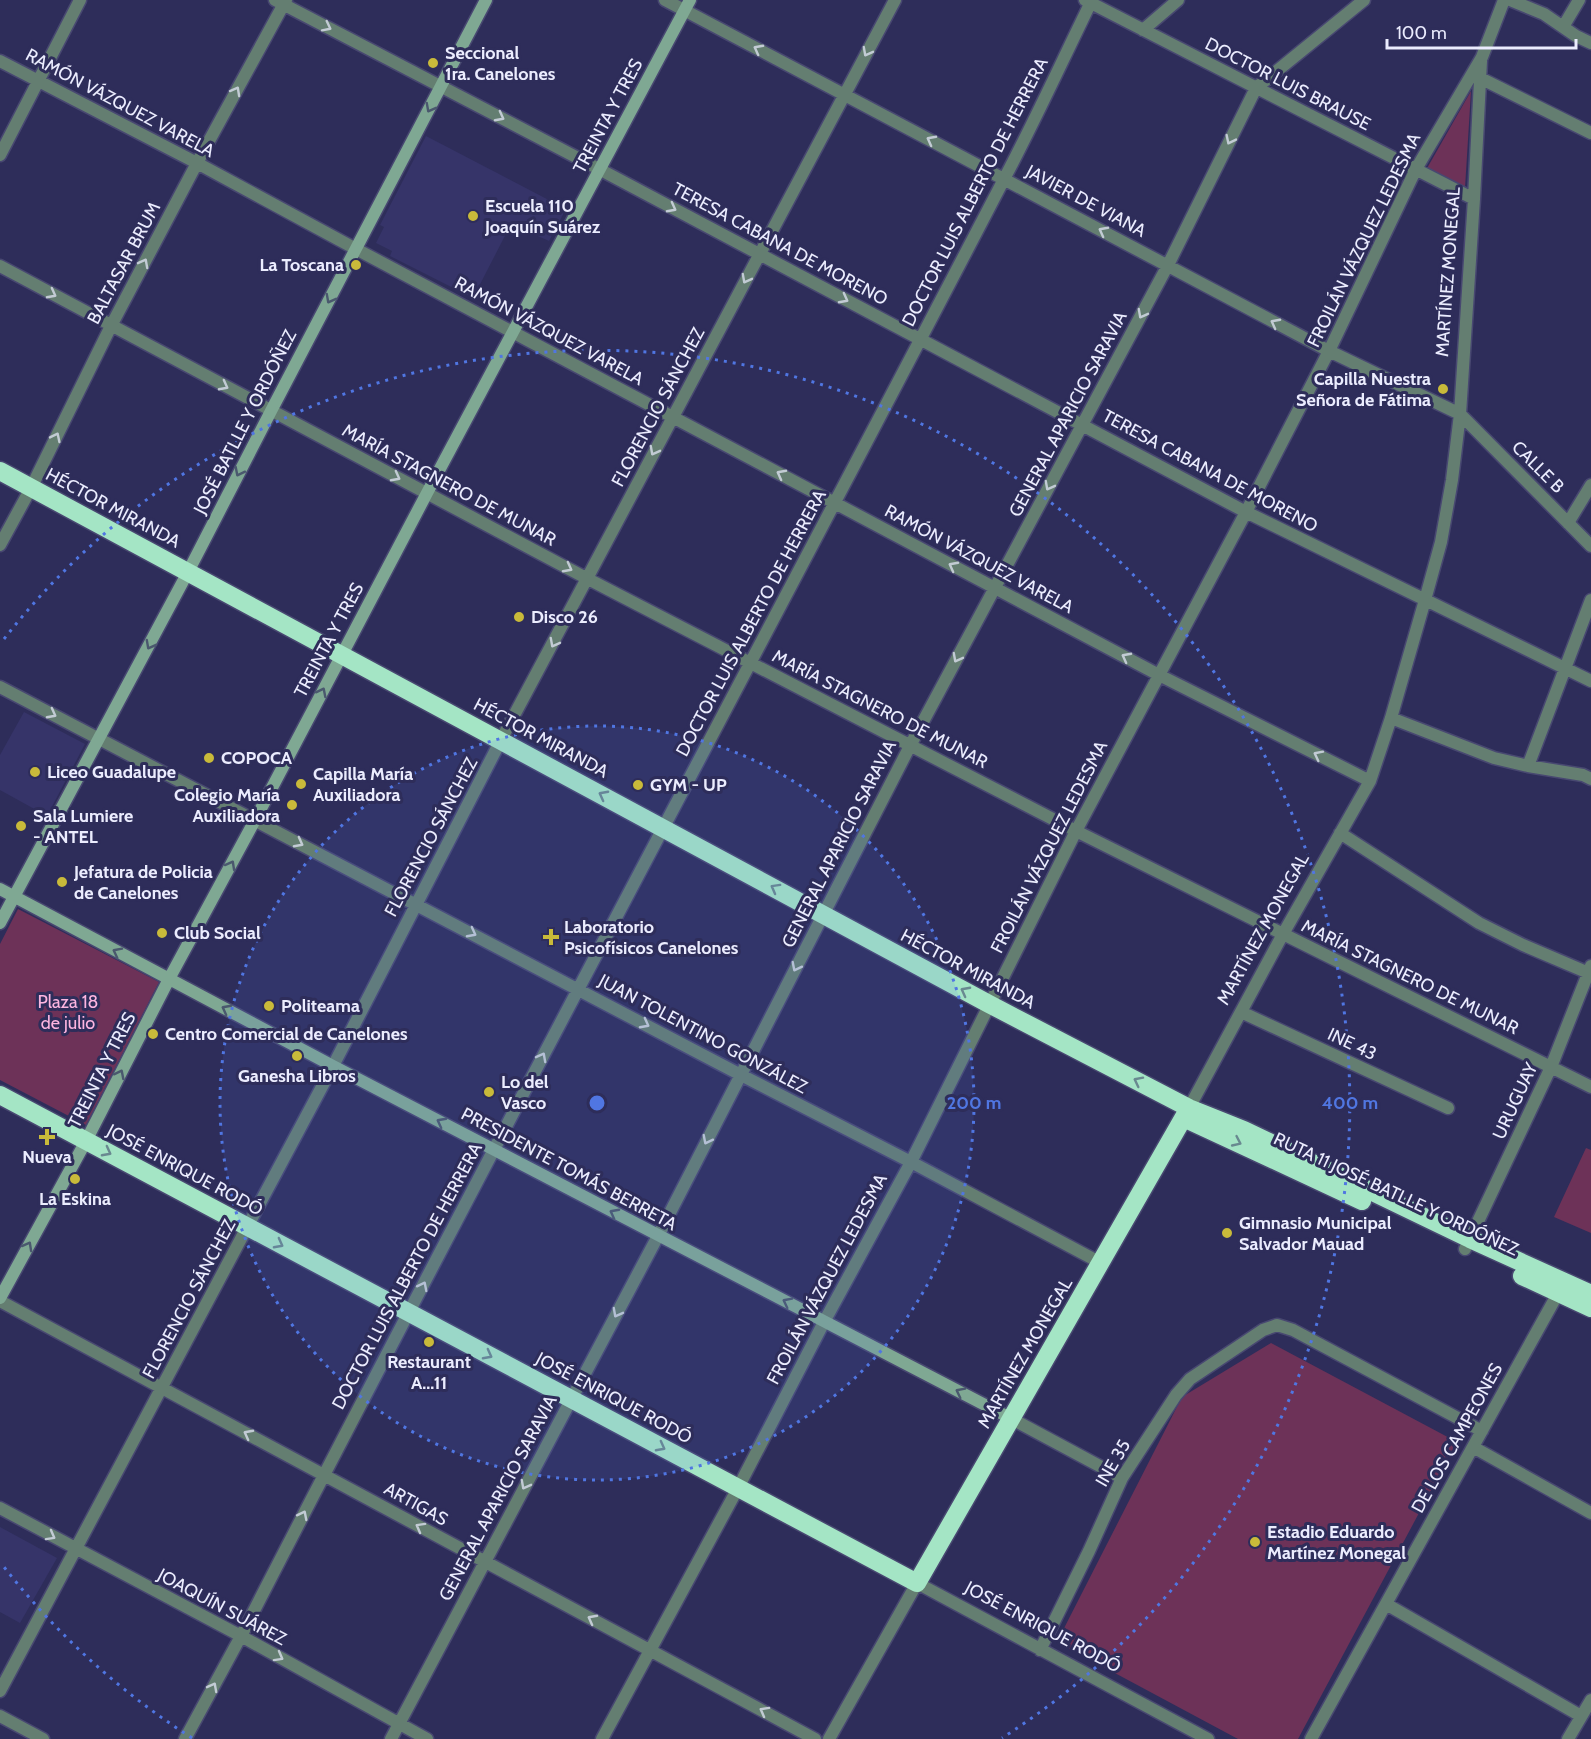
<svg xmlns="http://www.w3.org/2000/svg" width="1591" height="1739" viewBox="0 0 1591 1739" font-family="Cabin,sans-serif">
<rect width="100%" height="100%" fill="#2e2d5a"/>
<!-- built -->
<path fill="#363469" d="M426,136l140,73 -17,32 -38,-17 -38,74 -83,-42 2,-5 -16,-8 8,-16 -4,-2z
M24,712l61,32 -38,72 -47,-26v-35z
M0,1527l57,31 -37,65 -20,-11z"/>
<!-- green -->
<path fill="#6d3258" d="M1471,91l-6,97 -39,-18z
M18,909l141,73 -73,143 -86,-45v-136z
M1586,1148l5,2v83l-37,-16z
M1271,1343l186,99 -159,297h-60l-181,-97 125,-245z"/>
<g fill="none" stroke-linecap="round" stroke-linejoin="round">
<!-- street casing -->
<g stroke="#484871" stroke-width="15">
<path id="street" d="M275,0l324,169 647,343 345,169
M665,0l664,351 131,63 131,132
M1085,0l389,199
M1510,0l34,14 32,22 15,7
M1563,27l16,-27
M1143,30l35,-30
M0,61l197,102 159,86 803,426 211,106
M1480,78l111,55
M0,155l80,-155
M0,266l588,313 488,252 515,256
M1568,523l23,-38
M0,545l31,-57 80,-162 86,-163 89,-163
M0,687l741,388 170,87 190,101
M1391,718l103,40 34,8 55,9 8,4
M1528,766l63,-166
M1340,833l139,90 44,22 68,29
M1241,1012l207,96
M1189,1108l94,-174 87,-153 21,-63 34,-118 16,-58 11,-62 8,-66 14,-215 7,-138
M1465,1249l86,-182 40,-101
M0,1301l815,438
M1012,1419l110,59
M1473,1447l118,66
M0,1508l241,128 186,103
M1386,1604l195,112
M1040,1650l49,-99 33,-73 54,-83 14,-16 73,-49 14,-5 16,5 189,101
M0,1691l333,-625 168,-326 394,-740
M0,1716l43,23
M185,1739l56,-103c249,-486 509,-968 761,-1453 32,-60 60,-122 90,-183
M391,1739l267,-503 253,-492 257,-479 88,-177 108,-88
M602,1739l136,-251 86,-166 87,-160 165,-331 170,-319 83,-161 87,-182 66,-112 22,-57
M829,1739l88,-156 291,156
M1311,1739l250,-451
M1568,1739l23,-39"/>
</g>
<!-- secondary casing -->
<g stroke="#484871" stroke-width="15">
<path id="secondary" d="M0,889l333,177 679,353
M0,923l188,-351 83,-161 215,-411
M0,1298l86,-157 83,-162 86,-159 172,-327 263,-493"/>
</g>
<!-- highway casing -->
<g stroke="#484871" stroke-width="21">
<path id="highway" d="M0,471l989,533 200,104 55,22 226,109 121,55
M0,1095l917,488 272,-475
M1188,1120l174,81
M1522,1276l69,32"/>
</g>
<!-- street -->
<use href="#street" stroke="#647e71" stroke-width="12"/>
<!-- secondary -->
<use href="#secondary" stroke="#7fa893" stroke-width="12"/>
<!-- highway -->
<use href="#highway" stroke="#a4e5c5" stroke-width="18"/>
</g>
<!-- one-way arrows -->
<defs><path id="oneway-chevron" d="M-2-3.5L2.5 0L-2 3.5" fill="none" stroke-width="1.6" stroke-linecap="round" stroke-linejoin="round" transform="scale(1.5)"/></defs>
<g stroke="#c2cbd4">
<use href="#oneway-chevron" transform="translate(327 27) rotate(27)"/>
<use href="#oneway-chevron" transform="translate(758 49) rotate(-152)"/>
<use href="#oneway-chevron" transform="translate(867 52) rotate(118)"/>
<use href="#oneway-chevron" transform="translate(236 91) rotate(-61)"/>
<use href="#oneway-chevron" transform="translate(500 117) rotate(28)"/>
<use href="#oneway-chevron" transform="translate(931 140) rotate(-152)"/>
<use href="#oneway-chevron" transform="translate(1230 140) rotate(116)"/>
<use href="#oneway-chevron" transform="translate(672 208) rotate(28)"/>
<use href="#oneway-chevron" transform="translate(1103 231) rotate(-152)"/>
<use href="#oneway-chevron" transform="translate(144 263) rotate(-62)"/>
<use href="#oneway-chevron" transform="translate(746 279) rotate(118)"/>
<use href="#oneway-chevron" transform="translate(52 294) rotate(28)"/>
<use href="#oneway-chevron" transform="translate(844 299) rotate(28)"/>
<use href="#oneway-chevron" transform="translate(1142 314) rotate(118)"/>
<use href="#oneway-chevron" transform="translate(1275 323) rotate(-152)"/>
<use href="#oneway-chevron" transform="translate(224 386) rotate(28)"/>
<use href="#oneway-chevron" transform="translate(56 437) rotate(-64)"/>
<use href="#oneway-chevron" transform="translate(654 451) rotate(118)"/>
<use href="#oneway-chevron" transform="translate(781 474) rotate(-152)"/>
<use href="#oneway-chevron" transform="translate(396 477) rotate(28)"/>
<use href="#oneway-chevron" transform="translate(1049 486) rotate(118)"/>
<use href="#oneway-chevron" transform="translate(953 566) rotate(-152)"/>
<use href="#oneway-chevron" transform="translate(568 568) rotate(28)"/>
<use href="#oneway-chevron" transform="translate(554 643) rotate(118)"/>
<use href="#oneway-chevron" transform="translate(1126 657) rotate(-152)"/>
<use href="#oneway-chevron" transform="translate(957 658) rotate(118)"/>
<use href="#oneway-chevron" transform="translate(52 714) rotate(28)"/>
<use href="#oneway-chevron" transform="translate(1318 755) rotate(-153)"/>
<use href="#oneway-chevron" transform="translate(299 843) rotate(28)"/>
<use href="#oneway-chevron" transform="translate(472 933) rotate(28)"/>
<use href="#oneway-chevron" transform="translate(796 967) rotate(117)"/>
<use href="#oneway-chevron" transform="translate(645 1024) rotate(28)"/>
<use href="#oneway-chevron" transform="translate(542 1057) rotate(-62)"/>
<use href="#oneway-chevron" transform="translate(707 1140) rotate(117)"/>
<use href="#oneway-chevron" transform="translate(423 1286) rotate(-63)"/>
<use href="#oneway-chevron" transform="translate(617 1313) rotate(118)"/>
<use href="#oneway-chevron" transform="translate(248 1434) rotate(-152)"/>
<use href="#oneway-chevron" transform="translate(525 1485) rotate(118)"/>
<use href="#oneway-chevron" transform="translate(303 1515) rotate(-63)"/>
<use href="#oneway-chevron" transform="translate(420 1527) rotate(-151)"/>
<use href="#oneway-chevron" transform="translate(51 1536) rotate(29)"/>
<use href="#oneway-chevron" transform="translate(592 1619) rotate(-152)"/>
<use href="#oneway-chevron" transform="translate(279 1657) rotate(29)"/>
<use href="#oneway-chevron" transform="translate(213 1687) rotate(-62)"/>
<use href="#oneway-chevron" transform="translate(764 1711) rotate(-151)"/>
</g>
<g stroke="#4a586e">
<use href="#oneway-chevron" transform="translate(430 108) rotate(118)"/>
<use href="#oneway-chevron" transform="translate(330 299) rotate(118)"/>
<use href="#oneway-chevron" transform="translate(239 472) rotate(117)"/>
<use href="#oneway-chevron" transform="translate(150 645) rotate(118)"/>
<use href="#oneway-chevron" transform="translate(322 692) rotate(-63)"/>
<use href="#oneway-chevron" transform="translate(231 865) rotate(-61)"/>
<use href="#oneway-chevron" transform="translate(117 952) rotate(-153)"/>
<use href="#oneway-chevron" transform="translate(226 1009) rotate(-152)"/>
<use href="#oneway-chevron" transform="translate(120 1074) rotate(-63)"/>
<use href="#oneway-chevron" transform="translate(441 1122) rotate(-152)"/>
<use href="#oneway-chevron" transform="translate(614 1213) rotate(-152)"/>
<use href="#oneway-chevron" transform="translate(28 1246) rotate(-61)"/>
<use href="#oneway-chevron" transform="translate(787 1302) rotate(-153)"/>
<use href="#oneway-chevron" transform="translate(960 1392) rotate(-153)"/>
</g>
<g stroke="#698990">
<use href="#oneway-chevron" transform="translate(603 795) rotate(-152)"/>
<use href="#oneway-chevron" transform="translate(775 888) rotate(-151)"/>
<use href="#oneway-chevron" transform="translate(965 991) rotate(-152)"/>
<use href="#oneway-chevron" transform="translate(1138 1081) rotate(-153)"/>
<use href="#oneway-chevron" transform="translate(1237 1142) rotate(25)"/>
<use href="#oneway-chevron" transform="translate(107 1152) rotate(28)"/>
<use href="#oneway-chevron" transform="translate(279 1244) rotate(28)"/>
<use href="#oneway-chevron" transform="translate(488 1355) rotate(28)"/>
<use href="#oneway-chevron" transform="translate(661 1447) rotate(28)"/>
</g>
<!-- distance rings -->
<circle cx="597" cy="1103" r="377" fill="#5076e2" fill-opacity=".12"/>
<g fill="none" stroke="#5076e2" stroke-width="3" stroke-dasharray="3 6">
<circle cx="597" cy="1103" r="377"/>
<path d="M192 1738A753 753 0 0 1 4 1567M4 639A753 753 0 1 1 1002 1738"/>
</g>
<!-- markers -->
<g fill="#c9ba3a" stroke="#2e2d5a" stroke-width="2">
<circle cx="433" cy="63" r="6"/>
<circle cx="473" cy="216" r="6"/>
<circle cx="356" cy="265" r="6"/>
<circle cx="1443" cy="389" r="6"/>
<circle cx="519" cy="617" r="6"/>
<circle cx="209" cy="758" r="6"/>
<circle cx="35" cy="772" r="6"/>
<circle cx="301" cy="784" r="6"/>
<circle cx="638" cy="785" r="6"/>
<circle cx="292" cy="805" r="6"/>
<circle cx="21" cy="826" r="6"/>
<circle cx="62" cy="882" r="6"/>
<circle cx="162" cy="933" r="6"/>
<path d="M548 928h6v6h6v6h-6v6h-6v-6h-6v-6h6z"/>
<circle cx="269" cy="1006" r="6"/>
<circle cx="153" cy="1034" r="6"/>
<circle cx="297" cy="1056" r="6"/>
<circle cx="489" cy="1092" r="6"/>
<path d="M44 1128h6v6h6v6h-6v6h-6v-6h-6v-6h6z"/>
<circle cx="75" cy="1179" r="6"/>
<circle cx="1227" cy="1233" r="6"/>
<circle cx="429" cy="1342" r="6"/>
<circle cx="1255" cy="1542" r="6"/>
</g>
<g text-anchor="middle" stroke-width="6" stroke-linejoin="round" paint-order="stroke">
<!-- poi labels -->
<g font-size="18" font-weight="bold" fill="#ebecfe" stroke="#2e2d5a" text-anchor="start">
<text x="445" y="59">Seccional<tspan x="445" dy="21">1ra. Canelones</tspan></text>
<text x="485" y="212">Escuela 110<tspan x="485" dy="21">Joaquín Suárez</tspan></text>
<text x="344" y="271" text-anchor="end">La Toscana</text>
<text x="1431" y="385" text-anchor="end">Capilla Nuestra<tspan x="1431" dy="21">Señora de Fátima</tspan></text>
<text x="531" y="623">Disco 26</text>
<text x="221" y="764">COPOCA</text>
<text x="47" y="778">Liceo Guadalupe</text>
<text x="313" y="780">Capilla María<tspan x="313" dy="21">Auxiliadora</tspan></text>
<text x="650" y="791">GYM - UP</text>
<text x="280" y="801" text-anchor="end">Colegio María<tspan x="280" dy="21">Auxiliadora</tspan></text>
<text x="33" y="822">Sala Lumiere<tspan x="33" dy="21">- ANTEL</tspan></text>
<text x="74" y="878">Jefatura de Policia<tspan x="74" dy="21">de Canelones</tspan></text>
<text x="564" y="933">Laboratorio<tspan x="564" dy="21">Psicofísicos Canelones</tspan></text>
<text x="174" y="939">Club Social</text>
<text x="281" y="1012">Politeama</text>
<text x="165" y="1040">Centro Comercial de Canelones</text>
<text x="297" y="1082" text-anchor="middle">Ganesha Libros</text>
<text x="501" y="1088">Lo del<tspan x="501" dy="21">Vasco</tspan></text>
<text x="47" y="1163" text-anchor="middle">Nueva</text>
<text x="75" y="1205" text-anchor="middle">La Eskina</text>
<text x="1239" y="1229">Gimnasio Municipal<tspan x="1239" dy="21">Salvador Mauad</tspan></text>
<text x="429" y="1368" text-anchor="middle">Restaurant<tspan x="429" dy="21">A...11</tspan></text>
<text x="1267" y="1538">Estadio Eduardo<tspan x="1267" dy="21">Martínez Monegal</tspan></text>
</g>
<!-- street labels -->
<g font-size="18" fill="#ebecfe" stroke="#2e2d5a">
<text transform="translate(1288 84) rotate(27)" y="6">DOCTOR LUIS BRAUSE</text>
<text transform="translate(120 103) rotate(28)" y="6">RAMÓN VÁZQUEZ VARELA</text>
<text transform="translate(608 116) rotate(-62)" y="6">TREINTA Y TRES</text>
<text transform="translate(975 192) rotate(-63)" y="6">DOCTOR LUIS ALBERTO DE HERRERA</text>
<text transform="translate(1086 201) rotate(28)" y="6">JAVIER DE VIANA</text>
<text transform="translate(1364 240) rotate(-64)" y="6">FROILÁN VÁZQUEZ LEDESMA</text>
<text transform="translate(780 244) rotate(28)" y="6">TERESA CABANA DE MORENO</text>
<text transform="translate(124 263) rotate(-62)" y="6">BALTASAR BRUM</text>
<text transform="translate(1448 272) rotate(-86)" y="6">MARTÍNEZ MONEGAL</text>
<text transform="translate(549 331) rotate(28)" y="6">RAMÓN VÁZQUEZ VARELA</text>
<text transform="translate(658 407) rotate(-62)" y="6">FLORENCIO SÁNCHEZ</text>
<text transform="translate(1068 414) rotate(-62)" y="6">GENERAL APARICIO SARAVIA</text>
<text transform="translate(245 422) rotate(-63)" y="6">JOSÉ BATLLE Y ORDÓÑEZ</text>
<text transform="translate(1538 467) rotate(45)" y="6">CALLE B</text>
<text transform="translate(1210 471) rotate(28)" y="6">TERESA CABANA DE MORENO</text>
<text transform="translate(449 485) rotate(28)" y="6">MARÍA STAGNERO DE MUNAR</text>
<text transform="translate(113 508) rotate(28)" y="6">HÉCTOR MIRANDA</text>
<text transform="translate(979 559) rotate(28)" y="6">RAMÓN VÁZQUEZ VARELA</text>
<text transform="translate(751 623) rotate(-62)" y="6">DOCTOR LUIS ALBERTO DE HERRERA</text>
<text transform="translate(329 640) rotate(-62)" y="6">TREINTA Y TRES</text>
<text transform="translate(880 709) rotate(27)" y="6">MARÍA STAGNERO DE MUNAR</text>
<text transform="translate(541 738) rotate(28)" y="6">HÉCTOR MIRANDA</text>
<text transform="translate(431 837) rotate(-62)" y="6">FLORENCIO SÁNCHEZ</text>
<text transform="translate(839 844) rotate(-63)" y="6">GENERAL APARICIO SARAVIA</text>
<text transform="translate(1049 847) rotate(-63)" y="6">FROILÁN VÁZQUEZ LEDESMA</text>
<text transform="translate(1263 929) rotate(-61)" y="6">MARTÍNEZ MONEGAL</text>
<text transform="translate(968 969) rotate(28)" y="6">HÉCTOR MIRANDA</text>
<text transform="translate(1410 977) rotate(26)" y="6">MARÍA STAGNERO DE MUNAR</text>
<text transform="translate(703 1034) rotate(28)" y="6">JUAN TOLENTINO GONZÁLEZ</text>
<text transform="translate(1352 1044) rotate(25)" y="6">INE 43</text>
<text transform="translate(102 1070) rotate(-63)" y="6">TREINTA Y TRES</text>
<text transform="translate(1515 1101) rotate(-65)" y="6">URUGUAY</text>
<text transform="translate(569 1169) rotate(28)" y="6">PRESIDENTE TOMÁS BERRETA</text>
<text transform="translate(185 1170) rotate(28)" y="6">JOSÉ ENRIQUE RODÓ</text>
<text transform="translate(1396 1194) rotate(25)" y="6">RUTA 11 JOSÉ BATLLE Y ORDÓÑEZ</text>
<text transform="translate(407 1276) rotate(-62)" y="6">DOCTOR LUIS ALBERTO DE HERRERA</text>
<text transform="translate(827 1279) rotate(-62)" y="6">FROILÁN VÁZQUEZ LEDESMA</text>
<text transform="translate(189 1299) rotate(-62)" y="6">FLORENCIO SÁNCHEZ</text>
<text transform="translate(1025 1353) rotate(-60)" y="6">MARTÍNEZ MONEGAL</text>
<text transform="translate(614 1398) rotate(28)" y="6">JOSÉ ENRIQUE RODÓ</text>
<text transform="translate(1457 1438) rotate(-61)" y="6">DE LOS CAMPEONES</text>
<text transform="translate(1113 1463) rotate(-60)" y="6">INE 35</text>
<text transform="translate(498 1498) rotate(-62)" y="6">GENERAL APARICIO SARAVIA</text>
<text transform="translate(416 1504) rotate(29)" y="6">ARTIGAS</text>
<text transform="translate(222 1607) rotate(28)" y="6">JOAQUÍN SUÁREZ</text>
<text transform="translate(1043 1627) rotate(28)" y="6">JOSÉ ENRIQUE RODÓ</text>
</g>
<!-- park labels -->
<g font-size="18" fill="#fdb5e0" stroke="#2e2d5a">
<text x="68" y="1008">Plaza 18<tspan x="68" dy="21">de julio</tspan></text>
</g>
</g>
<circle cx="597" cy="1103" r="9" fill="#5076e2" stroke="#2e2d5a" stroke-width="3"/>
<g font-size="18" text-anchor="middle" font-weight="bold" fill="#5076e2" stroke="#2e2d5a" stroke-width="6" stroke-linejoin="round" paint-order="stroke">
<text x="974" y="1109">200 m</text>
<text x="1350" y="1109">400 m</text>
</g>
<!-- scale -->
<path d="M1387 39v9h189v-9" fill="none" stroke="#ebecfe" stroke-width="3"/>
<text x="1396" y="39" font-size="18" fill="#ebecfe" stroke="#2e2d5a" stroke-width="4.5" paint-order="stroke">100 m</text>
</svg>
